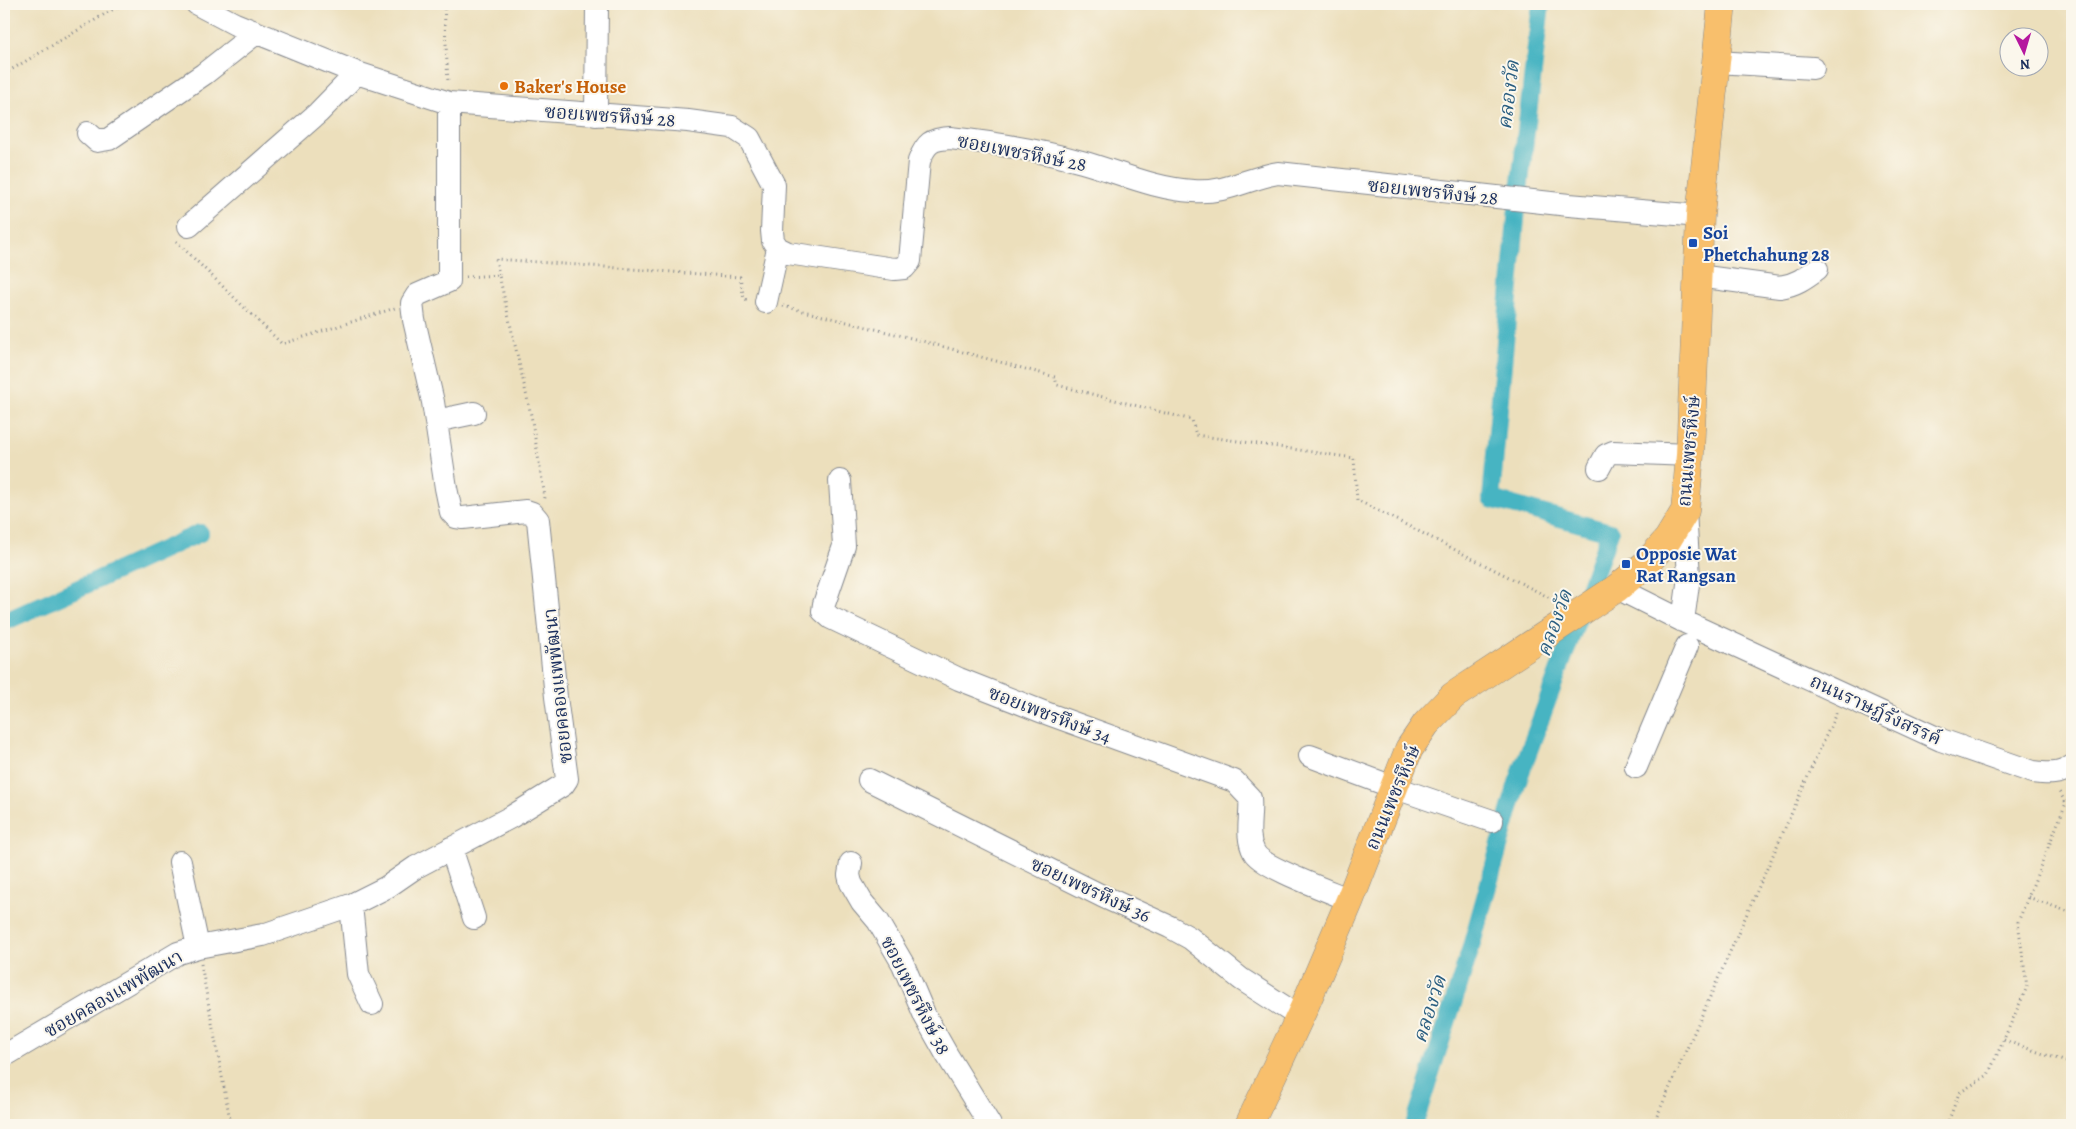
<svg xmlns="http://www.w3.org/2000/svg" width="2076" height="1129" viewBox="0 0 2076 1129" font-family="Alegreya,'Noto Serif Thai',serif">
<rect width="100%" height="100%" fill="#fbf7ec"/>
<filter id="ink" filterUnits="userSpaceOnUse"><feTurbulence type="fractalNoise" baseFrequency=".02" numOctaves="2"/><feDisplacementMap in="SourceGraphic" scale="10" xChannelSelector="R" yChannelSelector="G"/><feConvolveMatrix kernelMatrix="1 2 1 2 8 2 1 2 1" color-interpolation-filters="sRGB"/></filter>
<filter id="wash" filterUnits="userSpaceOnUse"><feTurbulence type="fractalNoise" baseFrequency=".0096" numOctaves="4" result="noise"/><feDisplacementMap in="SourceGraphic" scale="20" xChannelSelector="R" yChannelSelector="G"/><feGaussianBlur stdDeviation="1.12" result="paint"/><feColorMatrix in="noise" values="0 0 0 0 0 0 0 0 0 0 0 0 0 0 0 0 0 1.4 0 .05"/><feComposite in="paint" operator="in"/></filter>
<g filter="url(#wash)">
<rect width="100%" height="100%" fill="#ecdfbc"/>
<g fill="none" stroke-linecap="round" stroke-linejoin="round">
<!-- canal -->
<path stroke="#46b4c2" stroke-width="18" d="M1519,191l22,-187
M4,622l196,-89
M1414,1125l55,-171 48,-171 93,-251 -119,-33 26,-291"/>
</g>
</g>
<g filter="url(#ink)">
<g fill="none" stroke-linecap="round" stroke-linejoin="round">
<!-- minor casing -->
<g stroke="#84878d" stroke-width="24">
<path id="minor" d="M197,4l38,20 122,49 92,30 239,18 44,6 17,11 25,47 -2,46 1,10 5,7 10,5 106,16 10,-1 6,-7 9,-100c7,-18 12,-22 31,-23 44,5 89,12 132,24 36,10 73,27 111,29 32,3 55,-13 85,-18l291,32 131,11
M1717,62l96,6
M596,115l1,-111
M88,133l9,8 12,-2 95,-65 52,-41
M189,226l129,-113 39,-40
M1698,276l82,11c15,-2 25,-9 37,-18
M766,302l12,-54
M436,421l38,-8
M1599,468l7,-13 7,-3 77,3
M840,481l4,65 -20,58 -1,7 8,7 128,61 84,33 191,69 16,17c2,17 -5,38 4,54 7,15 78,40 96,48
M1617,588l66,33 258,119 92,32c15,2 27,3 39,-6
M1683,621l6,-44 -4,-66
M1310,756l83,31 99,34
M1636,767l51,-121
M869,780l233,116 68,31 20,11 51,41 59,38
M451,848l23,70
M180,862l18,85
M851,863l-2,12 2,8 11,19 16,19 25,43 22,52 22,39 43,70
M351,905l7,69 14,30
M4,1056l174,-103 20,-6 65,-12 88,-30 36,-18 29,-20 95,-50 52,-32 4,-6 -11,-82 -18,-177 -6,-7 -6,-2 -63,7 -7,-1 -5,-5 -5,-24 -13,-86 -19,-82 -2,-17 5,-8 32,-14v-178"/>
</g>
<!-- major casing -->
<g stroke="#84878d" stroke-width="29">
<path id="major" d="M1249,1125l54,-115 47,-110 59,-151 17,-25 27,-28 164,-108 29,-24 22,-25 17,-28 5,-56 10,-239 22,-212"/>
</g>
<!-- path -->
<path stroke="#84878d" stroke-width="3" stroke-dasharray="1 4" stroke-linecap="butt" d="M444,4l4,79
M4,74l118,-70
M176,241l106,103 113,-36
M499,275l-3,-16 244,18 4,22 3,1
M466,277l33,-2 32,140 14,82 -1,4
M783,306l128,32 144,39 2,8 135,35 4,15 158,23 3,42 201,102
M2028,897l44,16
M201,964l30,161
M2004,1040l68,24
M1653,1125l184,-414
M1947,1125l12,-32 29,-18 39,-88 -9,-65 48,-119 -8,-13"/>
<!-- minor -->
<use href="#minor" stroke="#fff" stroke-width="22"/>
<!-- major -->
<use href="#major" stroke="#f8bf6c" stroke-width="28"/>
</g>
</g>
<!-- markers -->
<circle fill="#e8710a" stroke="#fbf7ec" stroke-width="2" cx="504" cy="86" r="5"/>
<g fill="#1a4fb4" stroke="#fbf7ec" stroke-width="2">
<rect x="1688" y="238" width="10" height="10" rx="2.5"/>
<rect x="1621" y="559" width="10" height="10" rx="2.5"/>
</g>
<g text-anchor="middle" stroke-width="4" stroke-linejoin="round" paint-order="stroke">
<!-- food labels -->
<g font-size="19" font-weight="bold" fill="#c56008" stroke="#fbf7ec" text-anchor="start">
<text x="514" y="93">Baker's House</text>
</g>
<!-- street labels -->
<g font-size="19" fill="#1b2f5e" stroke="#fbf7ec">
<text transform="translate(610 115) rotate(4)" y="7">ซอยเพชรหึงษ์ 28</text>
<text transform="translate(1022 152) rotate(11)" y="7">ซอยเพชรหึงษ์ 28</text>
<text transform="translate(1433 191) rotate(6)" y="7">ซอยเพชรหึงษ์ 28</text>
<text transform="translate(1688 451) rotate(-85)" y="7">ถนนเพชรหึงษ์</text>
<text transform="translate(557 686) rotate(-96)" y="7">ซอยคลองแพพัฒนา</text>
<text transform="translate(1876 709) rotate(25)" y="7">ถนนราษฎ์รังสรรค์</text>
<text transform="translate(1050 714) rotate(21)" y="7">ซอยเพชรหึงษ์ 34</text>
<text transform="translate(1392 797) rotate(-67)" y="7">ถนนเพชรหึงษ์</text>
<text transform="translate(1091 889) rotate(25)" y="7">ซอยเพชรหึงษ์ 36</text>
<text transform="translate(113 993) rotate(-30)" y="7">ซอยคลองแพพัฒนา</text>
<text transform="translate(916 995) rotate(63)" y="7">ซอยเพชรหึงษ์ 38</text>
</g>
<!-- transit labels -->
<g font-size="19" font-weight="bold" fill="#164399" stroke="#fbf7ec" text-anchor="start">
<text x="1703" y="239">Soi<tspan x="1703" dy="22">Phetchahung 28</tspan></text>
<text x="1636" y="560">Opposie Wat<tspan x="1636" dy="22">Rat Rangsan</tspan></text>
</g>
<!-- water labels -->
<g font-size="20" font-style="italic" fill="#2a5e81" stroke="#fbf7ec">
<text transform="translate(1508 95) rotate(-83)" y="7">คลองวัด</text>
<text transform="translate(1554 623) rotate(-70)" y="7">คลองวัด</text>
<text transform="translate(1429 1009) rotate(-72)" y="7">คลองวัด</text>
</g>
</g>
<!-- margin -->
<rect width="2076" height="1129" fill="none" stroke="#fbf7ec" stroke-width="20"/>
<!-- north arrow -->
<g transform="translate(2024 52) rotate(175)"><circle r="24" fill="#fbf7ec" stroke="#a1a7b3"/>
<path d="M0-4L9 19L0 12L-9 19Z" fill="#b5179e"/>
<text y="-8" font-size="14" font-weight="bold" text-anchor="middle" fill="#1b2f5e">N</text>
</g>
</svg>
